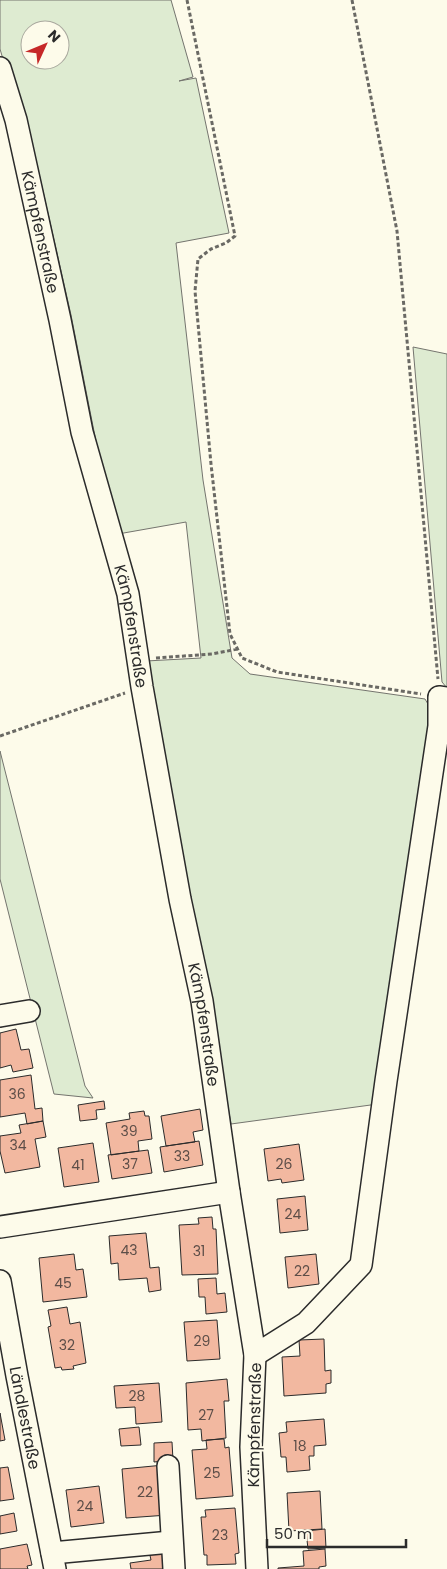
<svg xmlns="http://www.w3.org/2000/svg" width="447" height="1569" viewBox="0 0 447 1569" font-family="Poppins,sans-serif">
<rect width="100%" height="100%" fill="#fdfbea"/>
<!-- green -->
<path fill="#deebd1" stroke="#74746e" fill-rule="evenodd" d="M0,0h171l22,77 -14,4 17,-3 33,155 -53,10 27,237 29,178 18,16 175,25 10,17 -57,388 -147,20 -18,-104 -67,-359 55,-3 -15,-136 -68,12 -11,-37 -36,-182 -34,-150h-3l-34,-116zM30,30h30v30h-30z
M413,347l34,7v334l-5,-6z
M0,751l85,335 8,12 -39,-4 -54,-215z"/>
<!-- building -->
<path fill="#f2b8a0" stroke="#2b2b2b" d="M16,1029l5,21 8,-1 4,19 -20,4 -2,-7 -11,3v-35z
M31,1075l4,34 7,-1 1,13 -16,3 -2,-11 -25,4v-37z
M104,1101l1,8 -9,1 1,9 -17,2 -2,-16z
M200,1109l3,21 -10,2 2,10 -29,4 -5,-30z
M144,1111l1,5h4l3,23 -14,2 1,10 -28,4 -5,-32 24,-4 -1,-6z
M43,1121l3,16 -11,2 5,28 -35,6 -5,-22v-15l21,-3 -2,-8z
M199,1141l4,24 -39,7 -4,-25z
M93,1143l6,39 -35,5 -6,-39z
M299,1144l5,36 -22,3 -1,-4 -13,2 -4,-32z
M148,1150l4,23 -40,6 -4,-24z
M305,1196l3,34 -28,3 -3,-34z
M212,1217l1,12h3l2,45 -36,1 -3,-50 20,-1 -1,-6z
M146,1233l4,35 9,-1 2,23 -12,2 -2,-14 -28,2 -1,-17 -7,1 -2,-28z
M74,1254l2,16 7,-1 4,28 -44,5 -4,-44z
M316,1254l3,30 -31,4 -3,-31z
M216,1278l1,16 8,-1 2,19 -21,2 -1,-17h-6l-1,-18z
M67,1307l3,17 10,-2 6,41 -13,3 1,3 -12,1 -1,-3 -6,1 -7,-41 3,-1 -3,-16z
M217,1320l3,39 -33,2 -3,-39z
M324,1339l1,32 6,-1v13l-5,1v9l-42,3 -2,-39 18,-1 -1,-16z
M227,1379l2,22h-5l2,37 -24,3 -1,-12 -13,1 -2,-47z
M159,1383l3,39 -26,2 -1,-17 -19,1 -2,-22z
M0,1413l5,27 -5,1z
M324,1419l2,26 -12,1v10h-5l1,14 -23,2 -1,-15h-5l-2,-24 8,-1 -1,-10z
M139,1427l2,18 -20,1 -2,-17z
M224,1439l1,9 4,-1 4,49 -37,3 -4,-49 15,-1 -1,-9z
M172,1442l1,18 -19,2v-19z
M164,1465l4,50 -42,3 -4,-49z
M8,1467l6,32 -14,2v-33z
M99,1486l5,37 -33,4 -5,-37z
M320,1491l2,38 -33,2 -2,-38z
M235,1508l4,45 -4,1 1,10 -29,1v-10h-3l-3,-38h5l-1,-7z
M14,1513l3,18 -17,3v-18z
M325,1529l1,19 -18,1 -2,-18z
M27,1544l5,21 -5,1 1,3h-28v-20z
M167,1548v21h-36l-1,-6 21,-3 -2,-9z
M325,1549l1,17 -7,1v2h-41v-1l26,-2 -1,-15z"/>
<g fill="none" stroke-linecap="round" stroke-linejoin="round">
<!-- minor casing -->
<g stroke="#2b2b2b" stroke-width="24">
<g id="minor">
<path id="s1" d="M0,68l16,52 44,200 22,112 46,162 14,93 38,212 22,102 27,191 26,163 -4,92 6,122"/>
<path d="M0,1016l29,-5"/>
<path d="M0,1227l229,-35"/>
<path id="s2" d="M0,1281l17,95 38,193"/>
<path d="M255,1355l51,-32 55,-58 25,-184 53,-355v-29l8,1"/>
<path d="M168,1466l6,103"/>
<path d="M52,1553l119,-11"/>
</g>
</g>
<!-- path -->
<path stroke="#6a6964" stroke-width="3" stroke-dasharray="4 2.5" stroke-linecap="butt" d="M187,0l48,236 -9,7 -15,6 -13,10 -3,32 16,173 19,170 12,24 35,14 144,22
M352,0l45,231 41,448
M156,658l56,-4 26,-5
M0,736l125,-43"/>
<!-- minor -->
<use href="#minor" stroke="#fdfbea" stroke-width="21"/>
</g>
<g text-anchor="middle" stroke-width="4" stroke-linejoin="round" paint-order="stroke">
<!-- number labels -->
<g font-size="14" fill="#5d4e48">
<text x="17" y="1099">36</text>
<text x="129" y="1136">39</text>
<text x="18" y="1150">34</text>
<text x="182" y="1161">33</text>
<text x="130" y="1169">37</text>
<text x="284" y="1169">26</text>
<text x="78" y="1170">41</text>
<text x="293" y="1219">24</text>
<text x="129" y="1255">43</text>
<text x="199" y="1256">31</text>
<text x="302" y="1276">22</text>
<text x="63" y="1288">45</text>
<text x="202" y="1346">29</text>
<text x="67" y="1350">32</text>
<text x="137" y="1401">28</text>
<text x="206" y="1420">27</text>
<text x="300" y="1451">18</text>
<text x="212" y="1478">25</text>
<text x="145" y="1497">22</text>
<text x="85" y="1511">24</text>
<text x="220" y="1540">23</text>
</g>
<!-- street labels -->
<g font-size="16" fill="#2b2b2b" stroke="#fdfbea">
<text dy="6" stroke="none"><textPath href="#s1" startOffset="169">Kämpfenstraße</textPath></text>
<text dy="6" stroke="none"><textPath href="#s1" startOffset="574">Kämpfenstraße</textPath></text>
<text dy="6" stroke="none"><textPath href="#s1" startOffset="979">Kämpfenstraße</textPath></text>
<text dy="6" stroke="none"><textPath href="#s2" startOffset="139">Ländlestraße</textPath></text>
<text transform="translate(254 1425) rotate(-89)" y="6">Kämpfenstraße</text>
</g>
</g>
<!-- north arrow -->
<g transform="translate(45 45) rotate(46)"><circle r="24" fill="#fdfbea" stroke="#a9a89e"/>
<path d="M0-4L9 19L0 12L-9 19Z" fill="#c62828"/>
<text y="-8" font-size="14" font-weight="bold" text-anchor="middle" fill="#2b2b2b">N</text>
</g>
<!-- scale -->
<path d="M267 1539v8h139v-8" fill="none" stroke="#2b2b2b" stroke-width="2.5"/>
<text x="274" y="1539" font-size="15" fill="#2b2b2b" stroke="#fdfbea" stroke-width="4" paint-order="stroke">50 m</text>
</svg>
